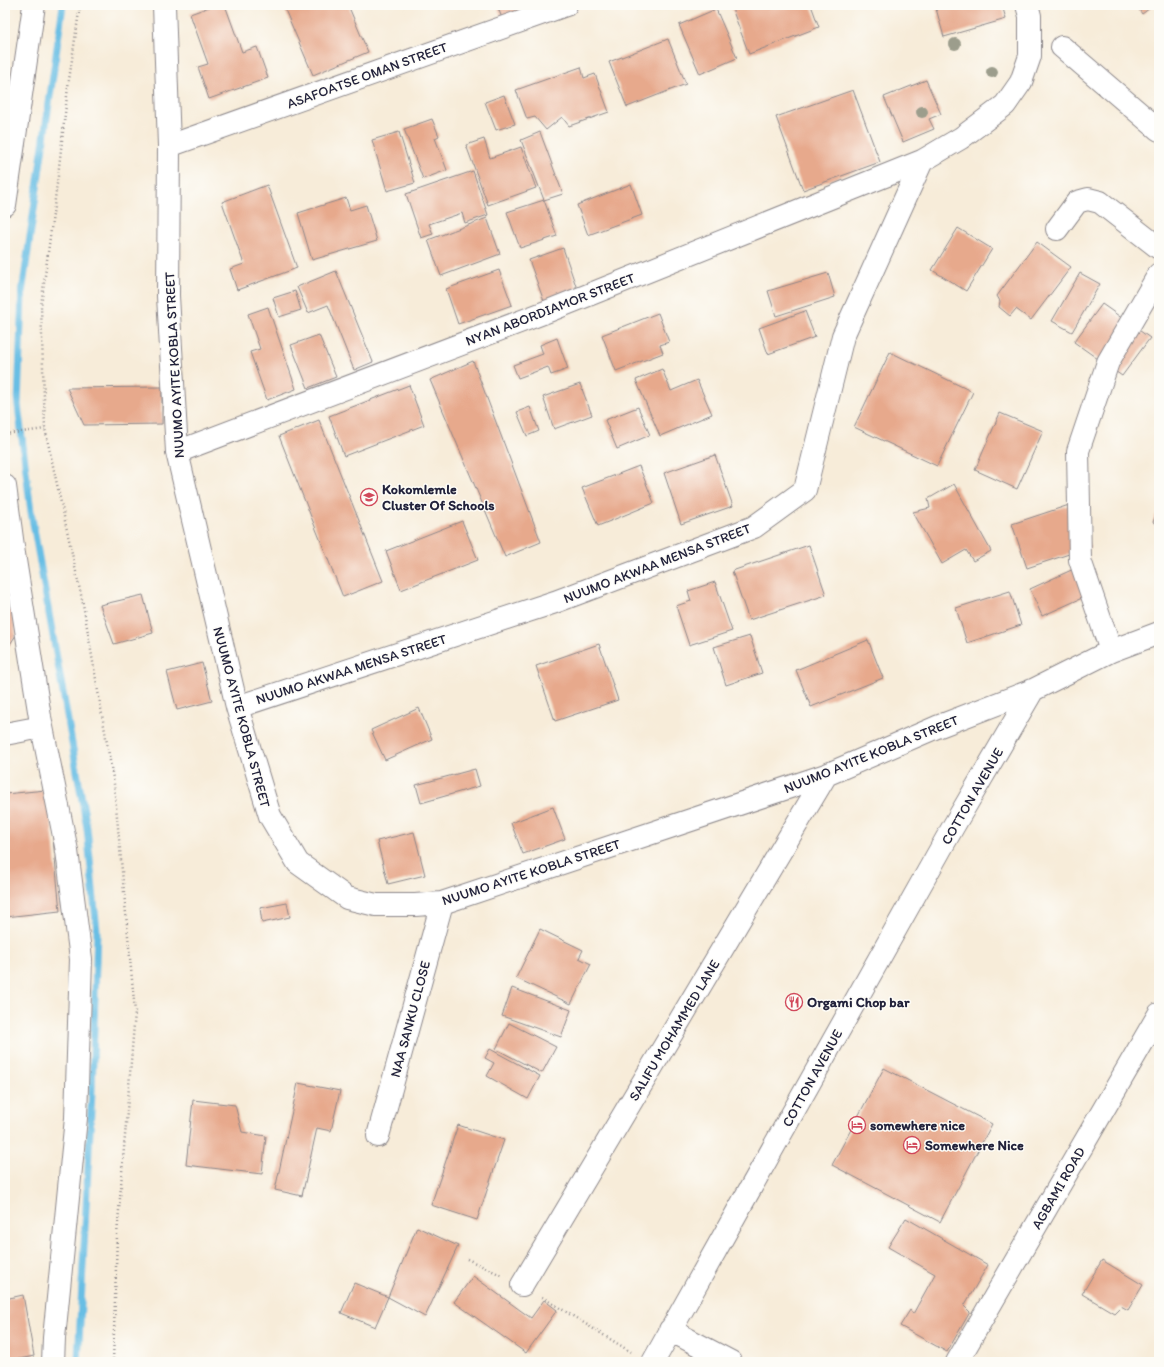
<svg xmlns="http://www.w3.org/2000/svg" width="1164" height="1367" viewBox="0 0 1164 1367" font-family="Itim,sans-serif">
<rect width="100%" height="100%" fill="#fdfcf7"/>
<filter id="ink" filterUnits="userSpaceOnUse"><feTurbulence type="fractalNoise" baseFrequency=".025" numOctaves="2"/><feDisplacementMap in="SourceGraphic" scale="8" xChannelSelector="R" yChannelSelector="G"/><feConvolveMatrix kernelMatrix="1 2 1 2 8 2 1 2 1" color-interpolation-filters="sRGB"/></filter>
<filter id="wash" filterUnits="userSpaceOnUse"><feTurbulence type="fractalNoise" baseFrequency=".012" numOctaves="4" result="noise"/><feDisplacementMap in="SourceGraphic" scale="16" xChannelSelector="R" yChannelSelector="G"/><feGaussianBlur stdDeviation="0.9" result="paint"/><feColorMatrix in="noise" values="0 0 0 0 0 0 0 0 0 0 0 0 0 0 0 0 0 1.4 0 .05"/><feComposite in="paint" operator="in"/></filter>
<g filter="url(#wash)">
<rect width="100%" height="100%" fill="#f7ecd9"/>
<g fill="none" stroke-linecap="round" stroke-linejoin="round">
<!-- stream -->
<path stroke="#68bee4" stroke-width="7" d="M63,5l-41,288 -4,112 13,107 56,316 10,103 -5,161 -14,270"/>
</g>
<g id="blocks">
<!-- building -->
<path fill="#e7a98c" d="M215,5h10l17,47 15,-5 11,31 -59,21 -11,-32 10,-3 -18,-50z
M283,5h65l20,47 -55,23z
M497,5h60l-51,24z
M734,5h77l8,22 -70,27 -18,-48z
M935,5h67l4,14 -62,18z
M1136,5h18l-12,9z
M716,9l21,49 -37,16 -21,-49z
M668,39l18,45 -59,23 -18,-45z
M581,67l3,11 11,-4 14,38 -40,14 -7,-9 -16,13 -11,-13 -8,2 -11,-29z
M926,80l15,34 -12,5 5,10 -31,13 -19,-45z
M853,90l27,72 -77,28 -27,-73z
M504,95l11,29 -19,6 -11,-28z
M432,119l7,17 -4,2 12,32 -24,9 -19,-50z
M399,132l16,51 -28,8 -15,-51z
M540,132l23,62 -19,6 -23,-60z
M484,139l6,19 31,-11 15,41 -48,17 -22,-60z
M473,171l15,44 -23,8 -3,-10 -33,11 4,10 -12,4 -15,-44z
M631,184l11,31 -54,20 -11,-30z
M267,185l30,83 -60,22 -7,-21 14,-5 -22,-62z
M346,198l4,12 16,-5 11,36 -65,19 -14,-47z
M544,200l13,36 -37,12 -13,-36z
M487,218l13,36 -59,22 -13,-36z
M958,228l34,21 -26,42 -34,-21z
M1037,242l34,25 -40,53 -15,-11 -6,7 -11,-9 1,-6 -3,-5z
M563,248l15,44 -33,12 -16,-44z
M499,270l13,35 -54,19 -12,-35z
M336,271l37,91 -19,8 -26,-65 -20,8 -11,-26z
M828,273l7,24 -59,19 -8,-25z
M1080,273l20,11 -28,48 -20,-11z
M295,291l6,19 -22,7 -6,-19z
M1102,304l48,34 -28,38 -48,-34z
M268,307l28,82 -29,11 -17,-48 10,-3 -12,-35z
M805,311l10,26 -47,17 -9,-26z
M658,313l11,29 -9,3 3,8 -47,18 -14,-36z
M319,335l17,42 -28,11 -17,-43z
M557,338l11,31 -17,6 -3,-8 -30,11 -5,-13 30,-11 -3,-9z
M890,352l83,40 -36,74 -83,-39z
M473,361l68,181 -36,15 -75,-177z
M662,369l9,22 26,-11 15,34 -52,22 -24,-56z
M580,384l12,31 -38,14 -11,-32z
M409,385l15,40 -80,31 -15,-40z
M162,387v37l-78,1 -17,-37z
M530,407l9,24 -12,5 -10,-24z
M638,407l12,28 -33,14 -12,-29z
M1000,413l43,18 -26,58 -42,-19z
M319,420l64,161 -40,16 -64,-161z
M715,455l18,51 -52,18 -17,-51z
M639,466l15,37 -56,23 -16,-38z
M954,484l37,67 -18,10 -7,-11 -24,14 -29,-52 17,-4 -2,-9z
M1075,503l15,44 -63,21 -15,-44z
M1159,509v16l-6,-3z
M462,521l16,39 -77,30 -15,-39z
M809,545l17,50 -77,25 -17,-49z
M1078,567l13,27 -49,22 -12,-27z
M715,582l17,49 -43,14 -13,-39 15,-5 -3,-10z
M10,587l6,48 -11,17v-64z
M1010,591l11,34 -54,18 -11,-35z
M143,595l10,38 -39,11 -14,-39z
M750,636l12,37 -36,12 -12,-38z
M868,640l15,38 -72,29 -15,-37z
M599,644l19,56 -63,21 -19,-55z
M202,663l10,38 -35,9 -10,-38z
M419,708l13,31 -47,21 -14,-30z
M475,769l5,17 -59,17 -5,-18z
M46,790l3,7 11,114 -55,6v-123z
M553,807l12,32 -42,15 -12,-31z
M414,832l11,43 -37,9 -11,-43z
M287,903l3,14 -28,6 -2,-15z
M540,929l43,21 -4,8 12,6 -20,40 -55,-26z
M512,988l59,22 -10,27 -59,-21z
M509,1023l47,24 -14,26 -46,-24z
M490,1049l50,27 -12,23 -41,-23 7,-13 -9,-5z
M884,1068l108,56 -52,98 -108,-57z
M298,1083l42,8 -9,40 -14,-3 -15,68 -27,-6z
M193,1100l42,5 7,27 24,4 -4,38 -76,-9z
M458,1125l46,15 -27,80 -46,-15z
M906,1218l82,47 -24,41 6,6 -23,40 -47,-26 10,-16 3,4 22,-40 -47,-27z
M417,1227l41,19 -33,71 -37,-20z
M1102,1260l41,25 -15,25 -7,-4 -7,7 -32,-19z
M473,1276l58,42 13,-18 13,10 -31,43 -72,-51z
M354,1283l34,14 -13,30 -34,-14z
M23,1295l11,61 -29,6v-63z"/>
</g>
</g>
<g filter="url(#ink)">
<use href="#blocks" fill-opacity="0" stroke="#8c878a" stroke-width="1"/>
<g fill="none" stroke-linecap="round" stroke-linejoin="round">
<!-- minor casing -->
<g stroke="#8c878a" stroke-width="24">
<path id="minor" d="M164,5l5,141 -1,150 9,156 60,255 33,109 28,47 49,35 29,7h39l27,-2 384,-128 111,-48 96,-37 78,-39 48,-18
M1062,47l97,83
M169,146l397,-141
M5,205l29,-200
M1057,229l20,-27 11,-3 12,3 59,46
M177,452l374,-142 371,-149 39,-23 44,-33 16,-23 9,-26v-40l-3,-11
M5,486l9,68 26,163 27,134 14,108 -5,159 -22,220 -1,24
M1111,651l-31,-91 -2,-109 30,-89 51,-88
M237,707l318,-105 199,-75 51,-37 38,-154 79,-175
M5,734l37,-7
M378,1136l64,-233
M522,1285l304,-510
M670,1330l61,32
M653,1362l300,-535 80,-137
M957,1362l202,-348"/>
</g>
<!-- path -->
<path stroke="#8c878a" stroke-width="2.5" stroke-dasharray="1 3" stroke-linecap="butt" d="M80,5l-12,82 -10,89 -17,130 4,123 38,175 31,180 21,228 -18,223 -4,127
M5,434l40,-5
M467,1259l34,16
M542,1297l89,55"/>
<!-- minor -->
<use href="#minor" stroke="#fff" stroke-width="22"/>
</g>
<!-- trees -->
<g fill="#9c9d8c">
<circle cx="955" cy="44" r="6"/>
<circle cx="992" cy="72" r="6"/>
<circle cx="922" cy="112" r="6"/>
</g>
</g>
<!-- icons -->
<defs>
<g id="school-ring" transform="scale(0.9)"><circle r="9.5" fill="#fdfcf7" stroke="#d1495b" stroke-width="1.5"/><path d="M0-5L7-2L0 1L-7-2ZM-4 1L0 2.5L4 1V4Q0 6-4 4Z" fill="#d1495b"/></g>
<g id="restaurant-ring" transform="scale(0.9)"><circle r="9.5" fill="#fdfcf7" stroke="#d1495b" stroke-width="1.5"/><path d="M-5-6h1v4h1v-4h1v4h1v-4h1v5L-1.5 .5V6h-2V.5L-5-1ZM5-6V6H3V1.5H1.5Q1.5-4 5-6Z" fill="#d1495b"/></g>
<g id="hotel-ring" transform="scale(0.9)"><circle r="9.5" fill="#fdfcf7" stroke="#d1495b" stroke-width="1.5"/><path d="M-6-4.5h1.5V1H6V5H4.5V3h-9V5H-6ZM-4 0a1.8 1.8 0 1 1 3.6 0ZM.5 0V-2.5h3Q6-2.5 6 0Z" fill="#d1495b"/></g>
</defs>
<g fill-rule="evenodd">
<use href="#school-ring" x="369" y="497"/>
<use href="#restaurant-ring" x="794" y="1002"/>
<use href="#hotel-ring" x="857" y="1125"/>
<use href="#hotel-ring" x="912" y="1145"/>
</g>
<g text-anchor="middle" stroke-width="3" stroke-linejoin="round" paint-order="stroke">
<!-- street labels -->
<g font-size="14" fill="#22223b" stroke="#fdfcf7">
<text transform="translate(367 75) rotate(-20)" y="5">ASAFOATSE OMAN STREET</text>
<text transform="translate(550 309) rotate(-21)" y="5">NYAN ABORDIAMOR STREET</text>
<text transform="translate(174 365) rotate(-93)" y="5">NUUMO AYITE KOBLA STREET</text>
<text transform="translate(657 563) rotate(-21)" y="5">NUUMO AKWAA MENSA STREET</text>
<text transform="translate(351 669) rotate(-18)" y="5">NUUMO AKWAA MENSA STREET</text>
<text transform="translate(242 717) rotate(75)" y="5">NUUMO AYITE KOBLA STREET</text>
<text transform="translate(871 754) rotate(-22)" y="5">NUUMO AYITE KOBLA STREET</text>
<text transform="translate(972 796) rotate(-60)" y="5">COTTON AVENUE</text>
<text transform="translate(531 872) rotate(-18)" y="5">NUUMO AYITE KOBLA STREET</text>
<text transform="translate(410 1019) rotate(-75)" y="5">NAA SANKU CLOSE</text>
<text transform="translate(674 1030) rotate(-59)" y="5">SALIFU MOHAMMED LANE</text>
<text transform="translate(812 1078) rotate(-61)" y="5">COTTON AVENUE</text>
<text transform="translate(1058 1188) rotate(-60)" y="5">AGBAMI ROAD</text>
</g>
<!-- poi labels -->
<g font-size="14" font-weight="bold" fill="#22223b" stroke="#fdfcf7" text-anchor="start">
<text x="382" y="494">Kokomlemle<tspan x="382" dy="16">Cluster Of Schools</tspan></text>
<text x="807" y="1007">Orgami Chop bar</text>
<text x="870" y="1130">somewhere nice</text>
<text x="925" y="1150">Somewhere Nice</text>
</g>
</g>
<!-- margin -->
<rect width="1164" height="1367" fill="none" stroke="#fdfcf7" stroke-width="20"/>
</svg>
